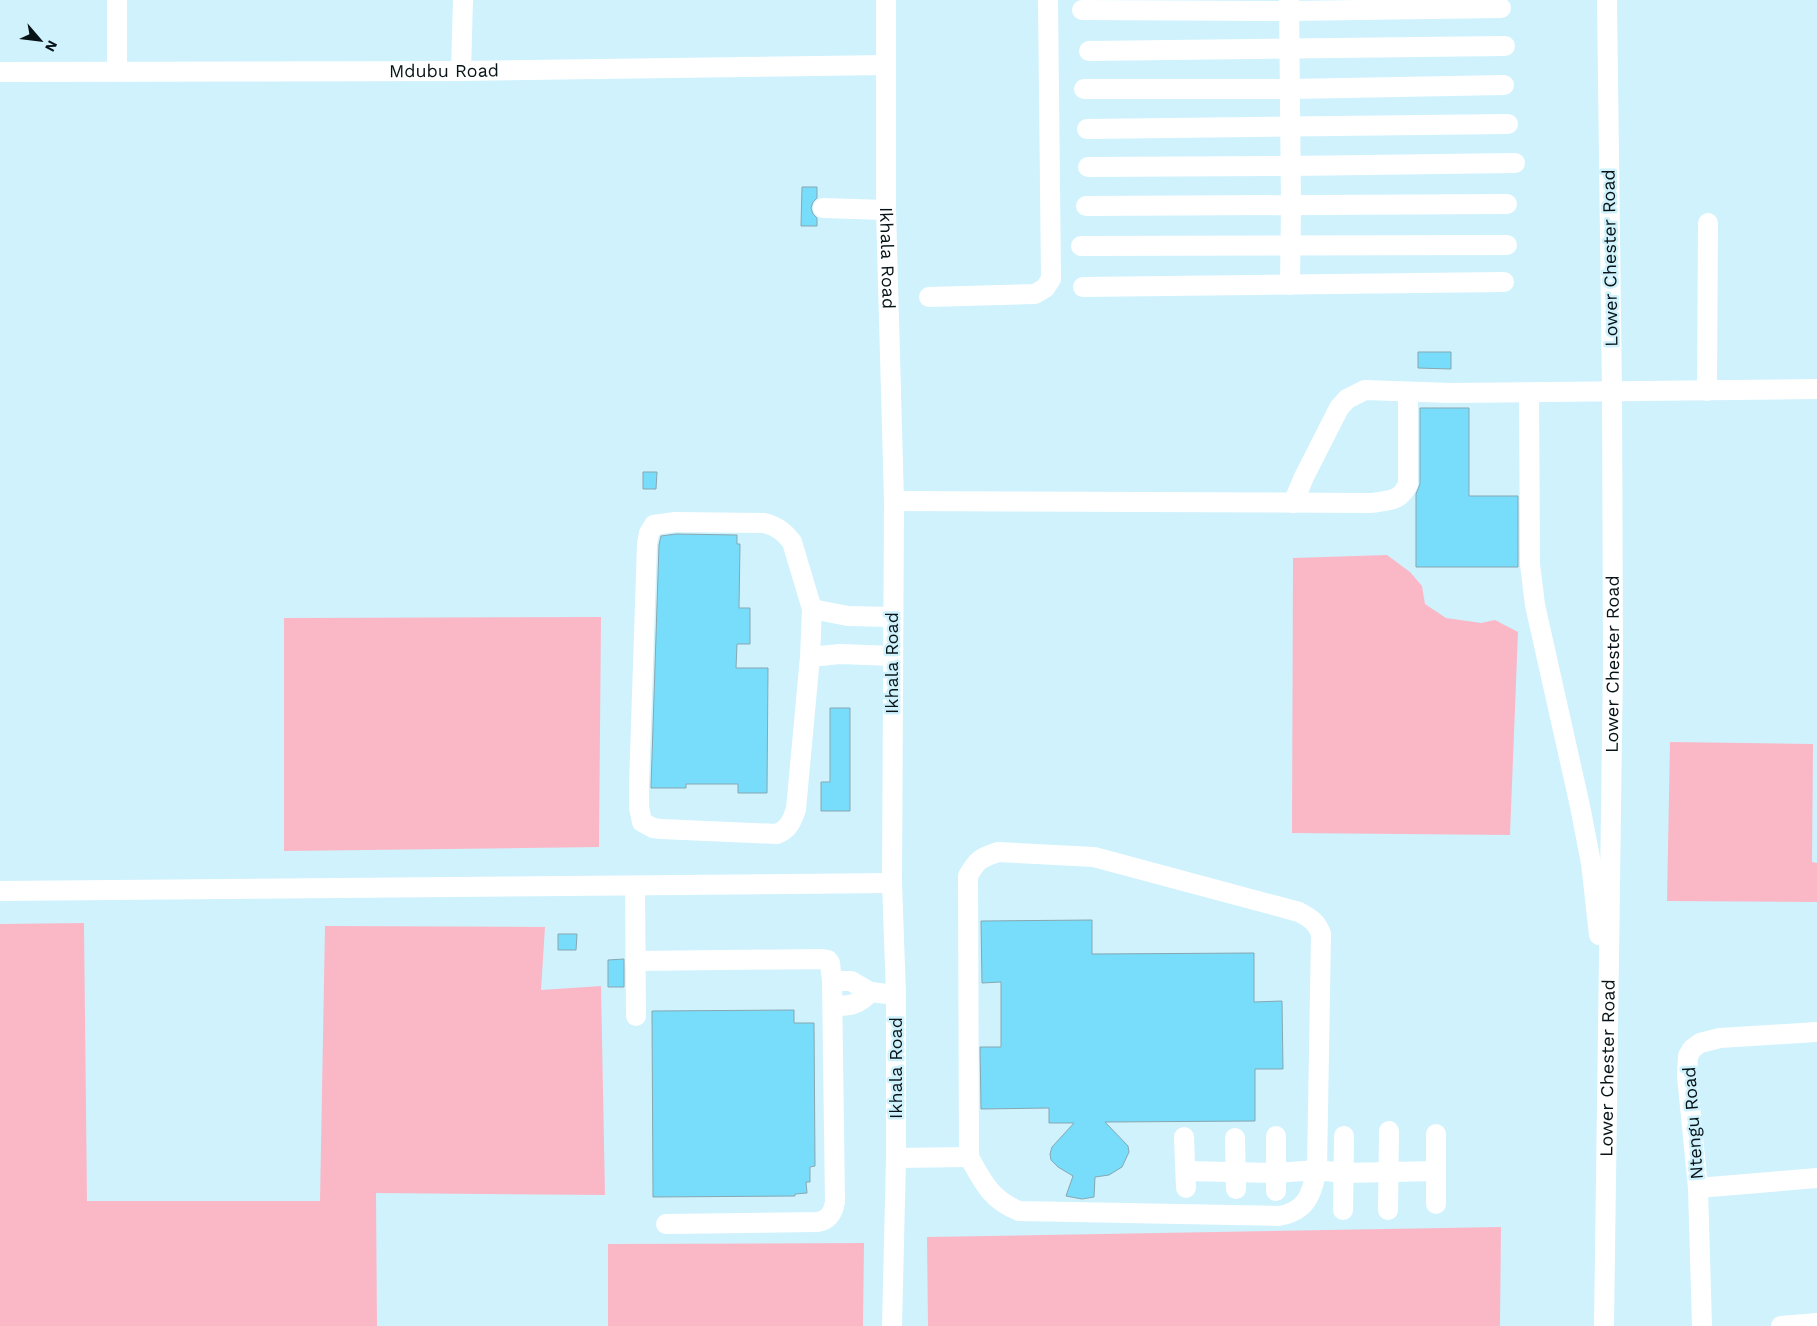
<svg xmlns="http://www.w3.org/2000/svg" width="1817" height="1326" viewBox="0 0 1817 1326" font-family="'Work Sans',sans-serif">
<rect width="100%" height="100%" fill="#d0f2fd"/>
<!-- green -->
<path fill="#fab8c7" d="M1387,555l23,17 12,14 3,18 21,14 35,5 14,-3 23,12 -8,203 -218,-2 1,-275z
M601,617l-2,230 -315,4v-233z
M1670,742l143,2 -1,118 5,1v39l-150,-1z
M84,923l3,278h233l5,-275 220,1 -4,63 60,-4 4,209 -229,-2 1,133h-377v-402z
M1501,1227l-1,99h-572l-1,-89z
M864,1243l-1,83h-255v-82z"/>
<!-- building -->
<path fill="#78ddfa" stroke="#87a7b1" d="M802,187h15v11l-4,4 -2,6 2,6 4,4v8h-16z
M1418,352h33v17l-33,-1z
M1420,408h49v88h49v71h-102v-73l4,-10z
M643,472h14l-1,17h-13z
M676,534l61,1v9h3l-1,64h11v36h-13l-1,24h32l-1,125h-29v-9h-52v4h-35l8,-243 2,-9z
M830,708h20v103h-29v-29h9z
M1092,920v34l162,-1v49l28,-1 1,68h-28v52l-150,1 23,24 1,6 -7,15 -13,8 -14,2 -1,20 -12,2 -16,-3 7,-20 -15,-9 -7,-7 -1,-6 2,-7 22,-24h-25v-15l-68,1 -1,-62h21v-65l-19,1 -1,-62z
M558,934h19l-1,16h-18z
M624,959v28h-16v-27z
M794,1010v13h20l1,143 -5,1v15h-4l1,11 -12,1v2l-142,1 -1,-186z"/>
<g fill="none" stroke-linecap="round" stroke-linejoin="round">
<!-- minor -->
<g stroke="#fff" stroke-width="20">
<path id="s1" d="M886,0v210l8,291 -2,382 4,112v163l-4,168"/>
<path d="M1289,0l2,205 -1,80"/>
<path d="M1082,10l207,1 212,-3"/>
<path d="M1089,51l416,-5"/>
<path d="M461,71l2,-71"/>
<path id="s2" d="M0,72l461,-1 425,-6"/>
<path d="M117,72v-72"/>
<path d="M1084,89h207l213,-4"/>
<path d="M1087,129l421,-5"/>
<path d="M1088,167l202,-1 225,-3"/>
<path d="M1086,206l421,-2"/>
<path d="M823,208l63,2"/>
<path d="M1081,246l426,-1"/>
<path d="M1083,287l421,-5"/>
<path d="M929,297l106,-3 10,-6 6,-9 -3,-279"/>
<path d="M1707,391l1,-168"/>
<path d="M1529,393l1,171 5,41 45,201 11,57 8,72"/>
<path d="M894,501l477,2c18,-3 29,-1 37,-19v-91"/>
<path d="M1293,503l11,-26 35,-69 8,-9 18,-9 86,3 366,-4"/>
<path d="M812,609l36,7 44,1"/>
<path d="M810,657l2,-48 -20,-67c-8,-10 -15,-16 -28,-19l-89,-1 -21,3 -5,8 -2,11 -8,241v22l3,15 11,6 8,1 116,5c12,-5 15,-13 19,-25l14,-152 30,-3 52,2"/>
<path d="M998,852l96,5 205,55c11,6 18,10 22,22l-4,236c-6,25 -10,41 -38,46l-260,-5c-28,-11 -36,-29 -50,-54l-1,-281c9,-16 12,-18 30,-24z"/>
<path d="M635,887l1,129"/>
<path d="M0,891l892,-8"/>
<path d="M635,961l187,-2 6,1 2,3 2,18 3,221c-2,11 -6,18 -17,20l-152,2"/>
<path d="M832,981h19l19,11 26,3"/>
<path d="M833,1006c17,0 26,-1 37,-14"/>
<path d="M1436,1134v70"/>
<path d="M1184,1137l2,51"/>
<path d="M1235,1138l1,51"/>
<path d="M896,1158l73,-1"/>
<path d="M1186,1171l90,2 41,-3 26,3 93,-2"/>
<path d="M1698,1188l119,-10"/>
<path d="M1276,1191v-55"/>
<path d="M1343,1210l1,-74"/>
<path d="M1388,1210l1,-79"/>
<path id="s3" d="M1604,1326l9,-664 -1,-270 -5,-392"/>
<path d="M1702,1326l-4,-138 -11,-112 1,-20 4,-7 8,-6 20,-5 97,-6"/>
<path d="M1781,1326l36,-3"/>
</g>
</g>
<g text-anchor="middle" stroke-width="5" stroke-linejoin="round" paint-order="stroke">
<!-- street labels -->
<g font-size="18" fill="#071316" stroke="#d0f2fd">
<text dy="6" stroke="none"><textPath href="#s2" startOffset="444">Mdubu Road</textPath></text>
<text dy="6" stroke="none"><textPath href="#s1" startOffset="258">Ikhala Road</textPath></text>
<text transform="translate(1610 258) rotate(-91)" y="6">Lower Chester Road</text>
<text transform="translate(892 663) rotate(-90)" y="6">Ikhala Road</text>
<text dy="6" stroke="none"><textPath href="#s3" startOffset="662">Lower Chester Road</textPath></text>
<text transform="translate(896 1068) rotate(-90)" y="6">Ikhala Road</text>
<text dy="6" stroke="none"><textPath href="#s3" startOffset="258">Lower Chester Road</textPath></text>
<text transform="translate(1693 1123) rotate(-94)" y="6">Ntengu Road</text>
</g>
</g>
<!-- north arrow -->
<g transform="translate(40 40) rotate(118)" stroke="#d0f2fd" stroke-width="4" paint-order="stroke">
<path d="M0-4L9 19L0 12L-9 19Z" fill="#071316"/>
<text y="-8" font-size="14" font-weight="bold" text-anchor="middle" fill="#071316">N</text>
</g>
</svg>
